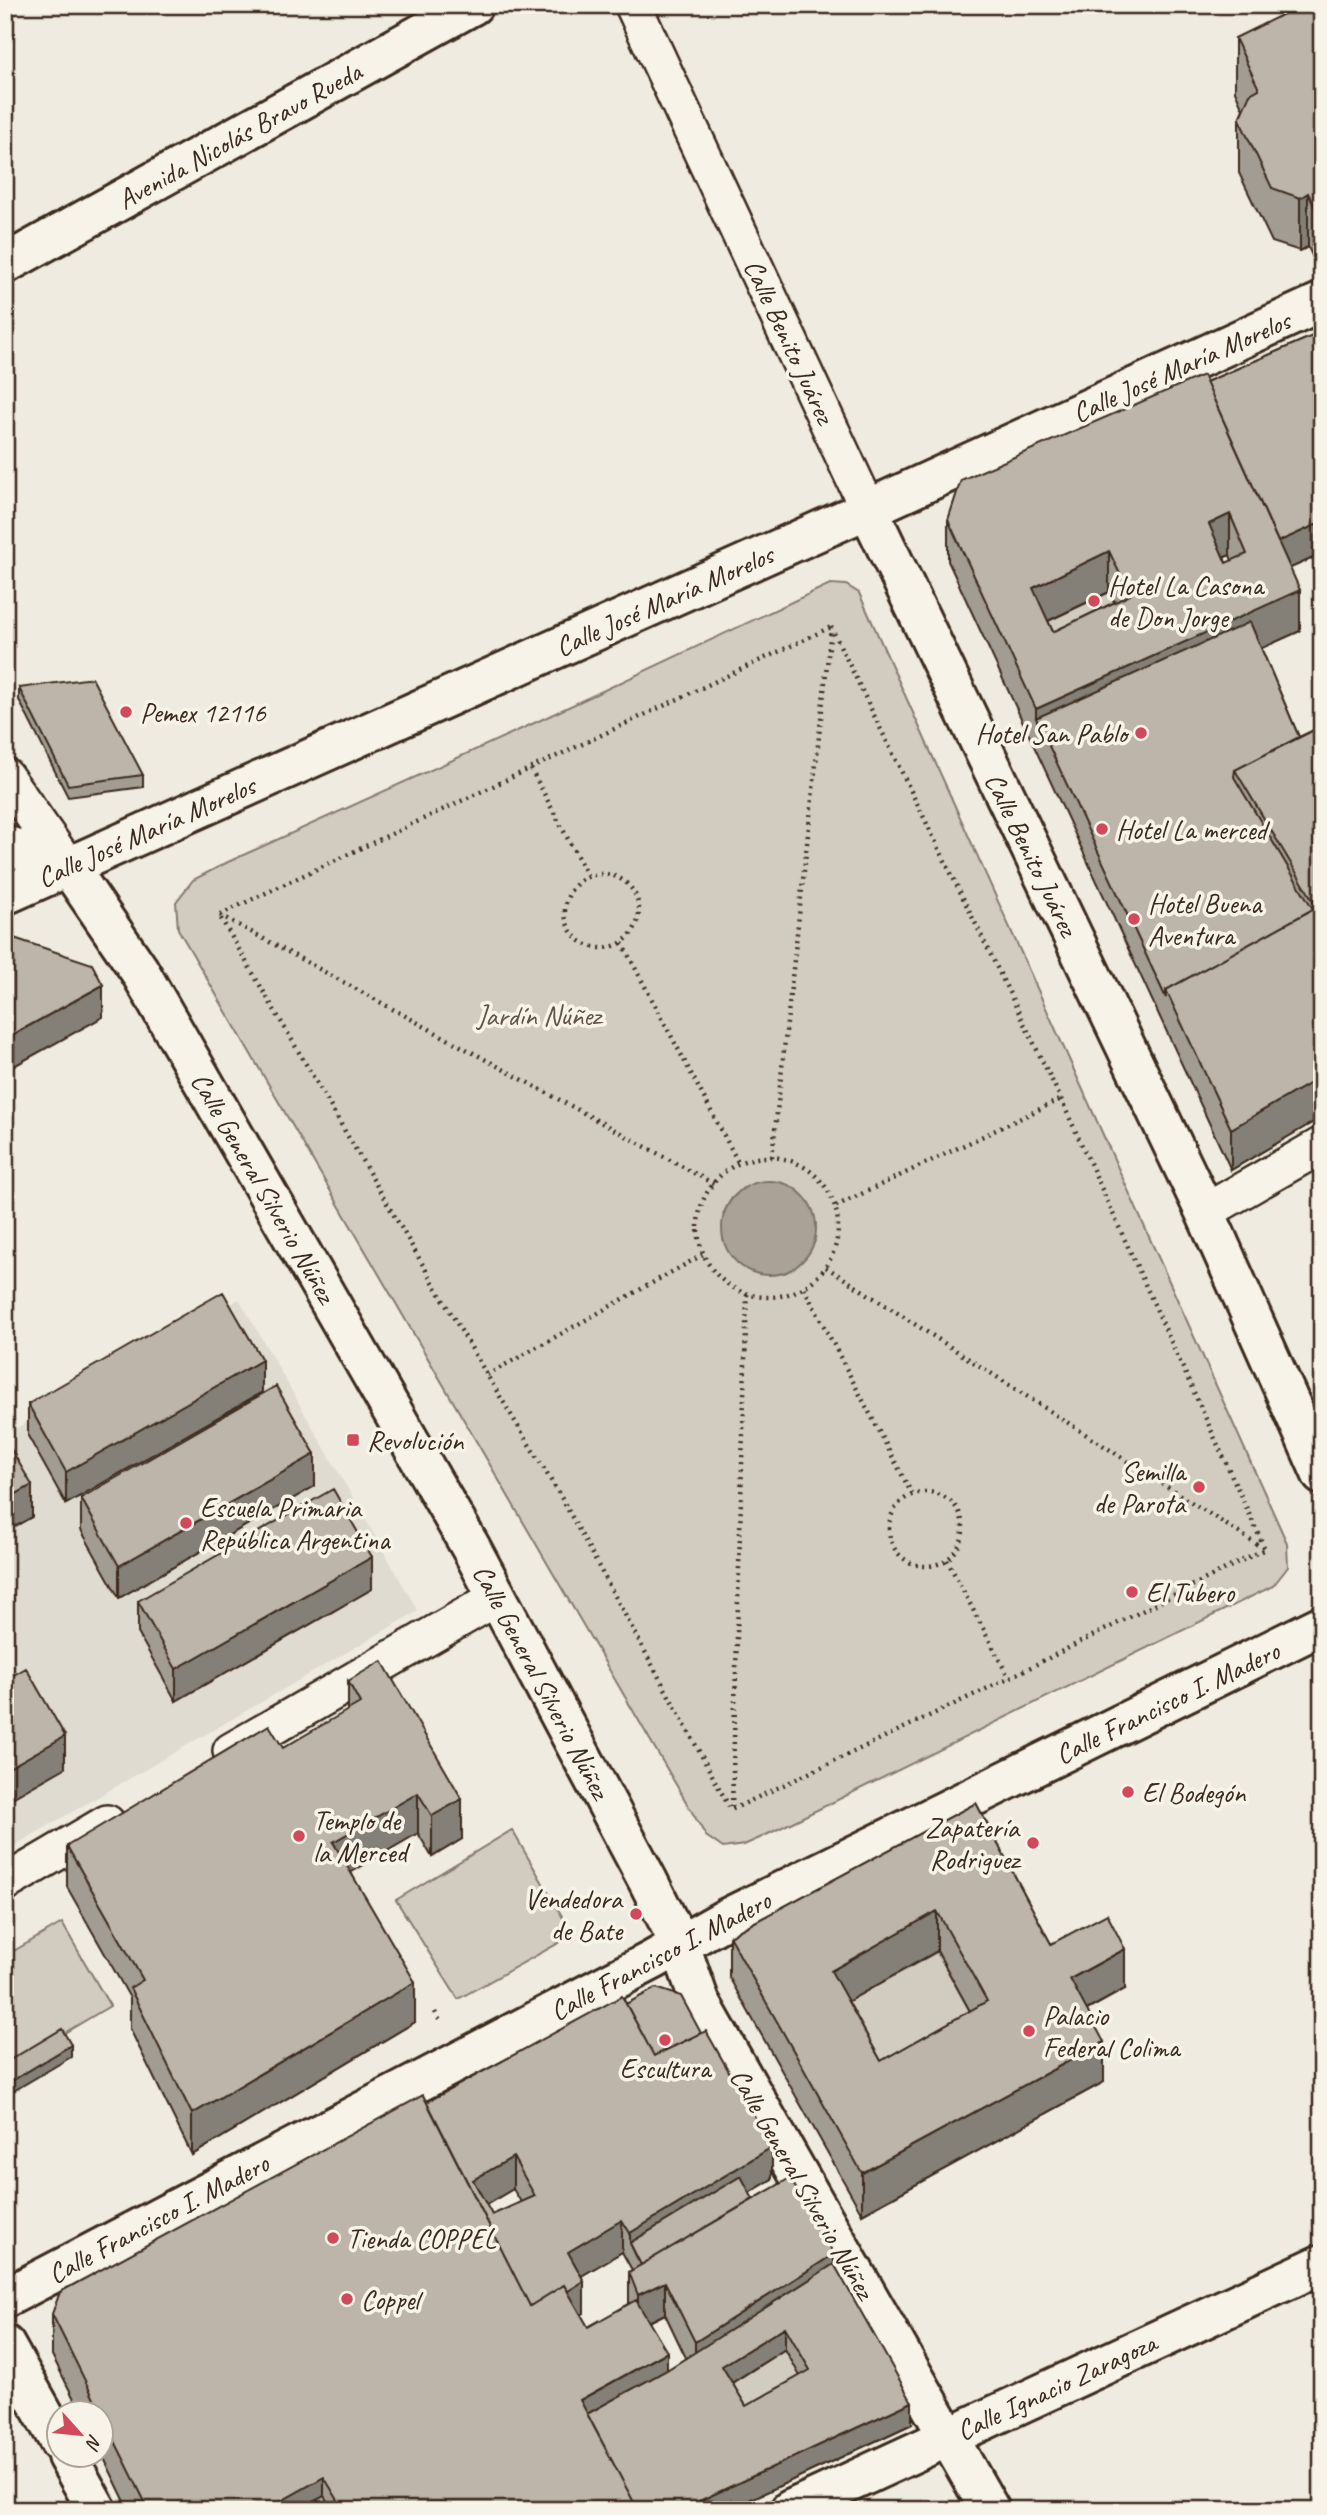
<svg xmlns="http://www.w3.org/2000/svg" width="1327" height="2515" viewBox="0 0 1327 2515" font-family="Caveat,sans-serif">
<rect width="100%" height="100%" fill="#efebe0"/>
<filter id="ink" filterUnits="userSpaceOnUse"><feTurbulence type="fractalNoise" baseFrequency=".0143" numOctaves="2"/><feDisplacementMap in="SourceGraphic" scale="14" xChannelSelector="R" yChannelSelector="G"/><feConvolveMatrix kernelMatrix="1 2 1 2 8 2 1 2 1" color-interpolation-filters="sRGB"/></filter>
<g filter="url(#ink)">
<!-- built -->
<path fill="#e0dbd0" d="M239,1299l179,312 -413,240v-416z"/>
<!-- green -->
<path fill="#d1cbc0" stroke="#867a6f" stroke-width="2" fill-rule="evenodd" d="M830,584l16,1 13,8 428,950 1,24 -15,19 -511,251 -18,8 -21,3 -17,-12 -528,-907 -2,-27 17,-22 35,-18 302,-137zM743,1188l72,53c-7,16 -15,23 -30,32l-62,-59 8,-15z
M1109,592l21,43 -77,37 -20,-44z
M512,1830l61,105 -115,64 -62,-99z
M62,1923l48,83 -105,62v-112z
M937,1952l50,90 -106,60 -50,-91z
M785,2349l25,43 -64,36 -24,-39z"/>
<!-- water -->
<path fill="#aaa296" stroke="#7e7266" stroke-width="2" d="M722 1228a47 47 0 1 1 94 0a47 47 0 1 1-94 0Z"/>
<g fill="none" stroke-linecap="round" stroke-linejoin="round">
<!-- minor casing -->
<g stroke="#3b2a1e" stroke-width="40">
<path id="minor" d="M633,5l235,504
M5,776l63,90
M1205,1212l117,-67
M231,1751l267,-154
M5,1883l102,-60"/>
</g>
<!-- tertiary casing -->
<g stroke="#3b2a1e" stroke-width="44">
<path id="tertiary" d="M5,264l468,-259
M868,509l454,-207
M5,2298l648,-338 76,-43 593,-292
M5,2345l55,98
M67,2456l30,54
M790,2510l532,-246"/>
</g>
<!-- secondary casing -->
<g stroke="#3b2a1e" stroke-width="44">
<path id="secondary" d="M5,845l63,21
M68,866l71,104 332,578 177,333 32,64 20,57 290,508
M5,895l863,-386 337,703 117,263"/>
</g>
<!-- path -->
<path stroke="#3b2a1e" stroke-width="4.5" stroke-dasharray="2 5" stroke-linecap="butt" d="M831,627l230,472 204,450 -256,129 -278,132 -170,-313 -74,-122 -268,-460z
M531,769l57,108
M565 911a37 37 0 1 1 74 0a37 37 0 1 1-74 0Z
M220,915l494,269
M622,943l117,221
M772,1157l59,-528
M698 1227a70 70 0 1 1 140 0a70 70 0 1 1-140 0Z
M836,1206l225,-107
M826,1267l438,282
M804,1288l108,206
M487,1375l217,-121
M889 1529a37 37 0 1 1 74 0a37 37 0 1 1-74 0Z
M947,1560l62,118
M732,1807l15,-513
M435,2012l6,11"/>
<!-- minor -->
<use href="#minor" stroke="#f7f3e8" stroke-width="35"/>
<!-- tertiary -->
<use href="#tertiary" stroke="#f7f3e8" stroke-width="38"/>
<!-- secondary -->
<use href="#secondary" stroke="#f7f3e8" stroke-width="38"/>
</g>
<!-- wall -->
<path fill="#a39c92" stroke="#3b2a1e" stroke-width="2" fill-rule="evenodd" d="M1322,19l-3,251 -11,-23 -8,4 -28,-9 -33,-69v-54l4,-10 -8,-18v-53z
M1322,332v222l-32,14 10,63 -39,17 38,89 23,-11v391l-91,53 -283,-609v-41l258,-138zM1230,555l2,6 -6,2 -2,-6zM1109,592l6,10 -62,30 -5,-11z
M19,688l124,87v12l-75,10 -49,-97z
M262,1392l-196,112 -38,-68v-32z
M315,1486l-196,112 -38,-68v-32z
M372,1589l-196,112 -38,-68v-32z
M348,1681l114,158 -30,18 -14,-24 -67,39 64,150 -223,133 -62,-126v-31l-63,-111v-41l216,-98 65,-37z
M976,1803l75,141 74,45 -38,21 17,72 -242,132 -133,-237v-41zM937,1951l33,60 -89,50 -33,-60z
M626,2004l146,175 -23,14 4,6 81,65 78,160 -184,86h-599l-27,-56v-41h-21l-29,-58v-41l375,-212zM513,2189l8,13 -29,13 -6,-10zM622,2252l10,18 -3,2v32l-41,23 -7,-12 3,-2 -3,-37zM665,2314l21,44 -19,12 -18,-48zM785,2349l15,27 -54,30 -14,-23z"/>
<!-- shaded-wall -->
<path fill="#847f77" stroke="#3b2a1e" stroke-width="2" d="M1308,193v54l-8,4v-53z
M1322,215v54l-3,1v-54z
M1230,514v41l-21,9v-40z
M1322,522v32l-47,21v-32z
M1109,551v41l-76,36v-40z
M1300,590v41l-251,113 -13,-26v-9z
M103,985v32l-98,54v-32z
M1322,1076v41l-91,53v-41z
M262,1360v32l-196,112v-32z
M315,1454v32l-196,112v-32z
M32,1485v32l-27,15v-32z
M372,1557v32l-196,112v-32z
M65,1736v32l-60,34v-32z
M418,1793v40l-85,50v-41z
M462,1799v40l-30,18v-41z
M937,1911v40l-106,60v-40z
M1125,1949v40l-55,30v-40z
M415,1982v40l-223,133v-41z
M1104,2042v40l-242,132v-41z
M71,2045v12l-66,39v-11z
M772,2147v32l-134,81 -8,-17v-10z
M513,2157v32l-36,21 -4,-30z
M622,2220v32l-54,32v-32z
M834,2254v32l-139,88v-32z
M584,2281v32l-54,33v-32z
M665,2282v32l-27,13v-32z
M785,2327v22l-63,40v-23z
M667,2352v40l-78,43 -9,-35z
M912,2402v22l-184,86h-48z
M324,2477v33h-59z"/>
<!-- building -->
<path fill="#bdb5aa" stroke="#3b2a1e" stroke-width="2" fill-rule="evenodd" d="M1302,5h13l7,14v196l-3,1 -11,-23 -8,5 -28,-10 -33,-69 11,-25 9,-5 -24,-51z
M1322,332v190l-44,20 -72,-160z
M1203,375l97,215 -264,119 -88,-189 13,-40zM1230,514l17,40 -21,9 -17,-39zM1109,551l21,44 -77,37 -20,-44z
M1250,622l49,115 -64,33 -1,7 79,132 -147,81v8l-130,-280z
M92,678l51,97 -75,10 -49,-97z
M1322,726v350l-91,53 -65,-139 151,-83 -82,-137z
M5,935l87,29 11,21 -98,54z
M223,1292l39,68 -196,112 -38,-68z
M276,1386l39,68 -196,112 -38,-68z
M5,1439l27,46 -27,15z
M333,1489l39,68 -196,112 -38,-68z
M382,1661l80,138 -30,17 -14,-23 -85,49 82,140 -223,132 -62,-126 13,-8 -76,-134 202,-121 14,23 77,-45 -12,-22z
M26,1668l39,68 -60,34v-90z
M976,1803l75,141 56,-30 18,35 -55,30 34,63 -242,131 -133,-237zM937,1911l50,90 -106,60 -50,-90z
M656,1988l25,8 20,37 -47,23 -28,-52z
M622,1996l32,60 52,-25 66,116 -142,86 -8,-13 -54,32 16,29 -16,10 -4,-6 -34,21 -103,-204zM513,2157l22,39 -43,19 -19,-35z
M62,2029l9,16 -66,40v-22z
M423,2095l107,211 34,-21 24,42 48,-27 31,52 -87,48 58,110h-294l-20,-33 -59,33h-116l-97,-196 8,-22z
M741,2176l12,23 -112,66 -11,-22z
M790,2178l44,76 -139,88 -30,-60 -27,13 -9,-23z
M834,2264l78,138 -232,108h-42l-51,-96 80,-44zM785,2327l25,43 -64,36 -24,-40z
M324,2496l9,14h-35z"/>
</g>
<!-- markers -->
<g fill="#d1495b" stroke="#f7f3e8" stroke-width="2.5">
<circle cx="1094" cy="601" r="7"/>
<circle cx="126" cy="712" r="7"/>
<circle cx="1141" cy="733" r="7"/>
<circle cx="1102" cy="829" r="7"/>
<circle cx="1134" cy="919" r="7"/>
<rect x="346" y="1433" width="14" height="14" rx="3.5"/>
<circle cx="1199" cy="1487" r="7"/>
<circle cx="186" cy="1523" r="7"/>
<circle cx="1132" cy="1592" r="7"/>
<circle cx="1128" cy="1792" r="7"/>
<circle cx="299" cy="1836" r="7"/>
<circle cx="1033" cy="1843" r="7"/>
<circle cx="636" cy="1914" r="7"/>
<circle cx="1029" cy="2031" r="7"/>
<circle cx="665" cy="2040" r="7"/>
<circle cx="333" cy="2238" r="7"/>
<circle cx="347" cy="2299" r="7"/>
</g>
<g text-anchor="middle" stroke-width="7" stroke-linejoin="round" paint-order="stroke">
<!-- street labels -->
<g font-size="28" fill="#3b2a1e" stroke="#f7f3e8">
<text transform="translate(239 135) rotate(-29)" y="10">Avenida Nicolás Bravo Rueda</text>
<text transform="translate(790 341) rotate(65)" y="10">Calle Benito Juárez</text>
<text transform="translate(1181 366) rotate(-24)" y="10">Calle José María Morelos</text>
<text transform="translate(664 600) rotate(-24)" y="10">Calle José María Morelos</text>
<text transform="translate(146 831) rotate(-24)" y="10">Calle José María Morelos</text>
<text transform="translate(1032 854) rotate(64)" y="10">Calle Benito Juárez</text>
<text transform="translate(264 1187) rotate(60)" y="10">Calle General Silverio Núñez</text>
<text transform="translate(542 1681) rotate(62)" y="10">Calle General Silverio Núñez</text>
<text transform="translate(1167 1702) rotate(-26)" y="10">Calle Francisco I. Madero</text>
<text transform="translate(660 1955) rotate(-28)" y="10">Calle Francisco I. Madero</text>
<text transform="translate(803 2183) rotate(60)" y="10">Calle General Silverio Núñez</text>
<text transform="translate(158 2218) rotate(-28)" y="10">Calle Francisco I. Madero</text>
<text transform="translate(1056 2386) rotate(-25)" y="10">Calle Ignacio Zaragoza</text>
</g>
<!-- poi labels -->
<g font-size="28" fill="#3b2a1e" stroke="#f7f3e8" text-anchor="start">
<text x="1108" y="595">Hotel La Casona<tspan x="1108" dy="32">de Don Jorge</tspan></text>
<text x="140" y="722">Pemex 12116</text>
<text x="1127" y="743" text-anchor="end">Hotel San Pablo</text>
<text x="1116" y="839">Hotel La merced</text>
<text x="1148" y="913">Hotel Buena<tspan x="1148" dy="32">Aventura</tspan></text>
<text x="367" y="1450">Revolución</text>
<text x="1185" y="1481" text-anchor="end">Semilla<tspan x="1185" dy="32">de Parota</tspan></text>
<text x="200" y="1517">Escuela Primaria<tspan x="200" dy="32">República Argentina</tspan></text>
<text x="1146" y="1602">El Tubero</text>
<text x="1142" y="1802">El Bodegón</text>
<text x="313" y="1830">Templo de<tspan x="313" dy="32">la Merced</tspan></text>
<text x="1019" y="1837" text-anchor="end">Zapatería<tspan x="1019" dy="32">Rodriguez</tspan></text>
<text x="622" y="1908" text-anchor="end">Vendedora<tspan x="622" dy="32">de Bate</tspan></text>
<text x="1043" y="2025">Palacio<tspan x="1043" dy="32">Federal Colima</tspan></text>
<text x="665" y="2078" text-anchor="middle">Escultura</text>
<text x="347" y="2248">Tienda COPPEL</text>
<text x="361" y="2309">Coppel</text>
</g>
<!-- park labels -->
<g font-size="28" fill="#605246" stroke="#f7f3e8">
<text x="539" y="1025">Jardín Núñez</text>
</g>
</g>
<!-- margin -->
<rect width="1327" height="2515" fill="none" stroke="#f7f3e8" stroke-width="28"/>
<rect x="14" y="14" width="1299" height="2487" fill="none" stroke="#3b2a1e" stroke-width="2.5" filter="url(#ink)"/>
<!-- north arrow -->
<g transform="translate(80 2434) rotate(117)"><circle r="33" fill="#f7f3e8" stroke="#aca397" stroke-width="2"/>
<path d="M0-5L12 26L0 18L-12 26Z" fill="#d1495b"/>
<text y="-10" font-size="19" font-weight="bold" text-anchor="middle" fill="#3b2a1e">N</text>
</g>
</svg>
